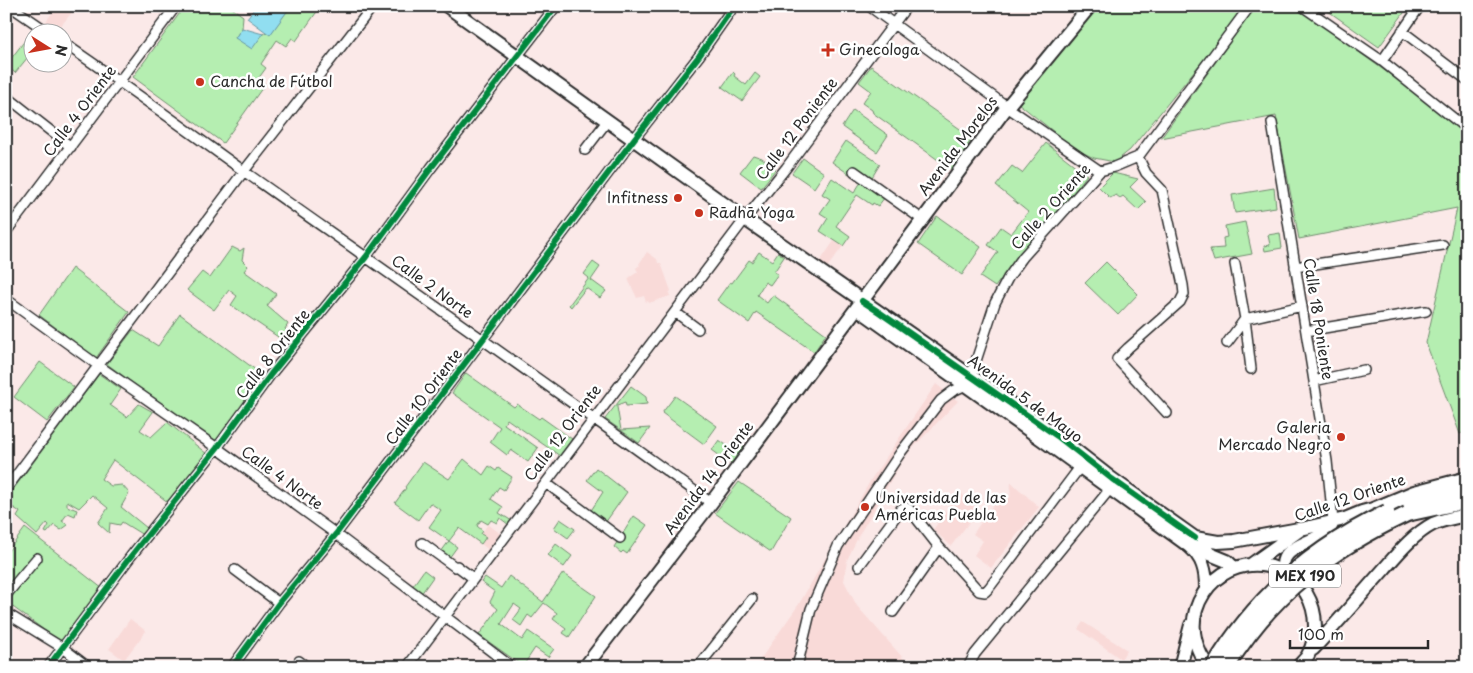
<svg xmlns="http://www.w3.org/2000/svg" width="1473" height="673" viewBox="0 0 1473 673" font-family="'Playpen Sans',sans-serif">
<rect width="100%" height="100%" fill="#fbe9e8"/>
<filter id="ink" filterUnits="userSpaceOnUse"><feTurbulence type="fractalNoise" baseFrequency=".02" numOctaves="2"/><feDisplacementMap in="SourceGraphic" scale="10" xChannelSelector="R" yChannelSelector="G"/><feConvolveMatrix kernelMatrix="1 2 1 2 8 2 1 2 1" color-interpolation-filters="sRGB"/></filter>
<g filter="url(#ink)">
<!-- built -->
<path fill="#f9dad8" d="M57,6h20l-21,26 -12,-8z
M834,241l9,5 -17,23 -7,-6z
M647,252l10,7 1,4h3l10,28 -2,2 1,3 -21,7 -1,-2 -2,1 -2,-6 -7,2 -9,-19 2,-2 8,-5 -2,-4 4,-3 -1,-1z
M936,384l22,17 -53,55 -46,79 -12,25 -3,21 13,25 54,61h-156l44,-63 73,-126z
M1011,482l28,25 -48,61 -17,-13 9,-14 -10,-7 25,-36h12z
M959,491l19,20 -27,35 -18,-16z
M488,524l14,11 -12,16 -9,-7 5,-6 -5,-4z
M130,619l16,12 -22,29 -15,-11z
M1083,622l44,28 -6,9 -43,-30z"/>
<!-- green -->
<path fill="#b5eeb1" stroke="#708c6e" d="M185,6h48l-1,2 11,8 -1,12 -7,10 28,-4 3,-2 4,2 21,-28h30l-25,35 -4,-3 -6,8 -9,-6 -16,24 5,4 -8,11 7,5 -42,59 -90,-66z
M1096,6h151l-117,144 -15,12 -21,-4 -19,-9 -57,-46z
M1256,6h39l172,124v301l-7,3 -34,-91 31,-135 -158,31 -23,-123 -115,22z
M1321,6h88l-30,41z
M33,30l4,2h-5v20l-17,21 -9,-8z
M871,66l99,70 2,3 -20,31 -79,-57 -1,-3 -10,-7 9,-12 -12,-9z
M733,72l2,2 -1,2 12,9 9,-12 5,4 -18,24 -20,-14z
M853,110l35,25 -11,17 -35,-25z
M846,141l34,23 -9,15 -18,-11 -4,6 -17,-12z
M1046,143l41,32 -73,95 -4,-3 -15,20 -15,-10 18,-25 -10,-7 13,-18 10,7 17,-22 -32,-26 16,-20 10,7z
M753,155l9,3 14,11 -15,19 -21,-16z
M803,158l21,15 -10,15 -22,-15z
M1113,173l25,6 -8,8 16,15 -8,8 -15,-14 -3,2 -4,-3 -6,3 -11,-11z
M832,178l22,15 7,-11 24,15 -7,9 -5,-3 -1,2 -15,-10 -21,31 14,10 -7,10 -23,-15 8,-13 -8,-5 10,-14 -8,-5z
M1274,188l2,19 -41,6 -3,-18z
M937,216l44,31 -19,28 -44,-31z
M1245,222l7,32 -38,7 -4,-12 14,-1 -1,-10 4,-1 -2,-11z
M1280,233l2,15 -17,3 -1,-5 6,-1 -2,-10z
M232,247l8,4 4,-3 -2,12 6,6 -4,5 32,23 -9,12 21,18 -3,5 5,4 -6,8 -53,-36 6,-9 -8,-6 -15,20 -27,-20 15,-18 8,6z
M759,252l13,9 6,-9 6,5 -10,15 4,2 -8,11 -5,-3 -8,13 10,8 6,-8 53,39 -12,18 -58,-40 -7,11 -32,-23 13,-18 2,1 17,-23 3,2z
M593,262l7,5 -9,13 15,11 -6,7 -14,-10 -15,19 -2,-2 20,-27 -5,-4z
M1106,262l32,32 -20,21 -33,-32z
M72,268l57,44 -33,46 -57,-43z
M180,314l84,62 -49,67 -108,-79 26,-34 25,16z
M40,362l34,25 -27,35 -33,-25z
M466,373l48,34 3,-3 22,15 2,-2 31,22 -12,17 -53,-37 -3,5 34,24 -10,14 -17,-12 -4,5 -17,-13 10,-15 -48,-34z
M99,374l22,15 -11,16 17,12 12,-13 14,8 -13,18 11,7 16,-15 40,32 -38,49 -56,-43 -12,19 10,7 11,-1 7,8 -8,14 26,21 -4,7 -21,-13 -2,3 -10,-2 -1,10 -11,-10 10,-15 -16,-13 -13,13 -12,-7v5l10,4 -2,6 -7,-3 -6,8 6,4 -7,5 -7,-5 -7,8 -2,-1 4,-7 -2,-2 -10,12 -20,-18 3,-5 -9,-6 -3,4 -2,-1v-10z
M631,386l15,11 1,7 -21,2 -1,-4 -8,3v2l4,23 29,-2 -11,15 -34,-24z
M675,396l42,30 -13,18 -42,-31z
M719,440l16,11 6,-8 3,3 -13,18 -19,-14z
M464,459l19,16 6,-9 7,5 2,-3 14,9 -8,13 -5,-3 -8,12 12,8 -4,6 13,8 -3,4 -9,-7 -3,5 -6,-3 -3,4 -7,-4 -4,6 6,5 -2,3 5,3 -5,7 -22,-16 -10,13 8,6 -8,11 -8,-6 8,-11 -20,-14 12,-17 -11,-7 -12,17 -23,-17 11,-15 -1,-1 18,-25 26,17z
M596,468l31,24 -22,31 -15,-11 13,-20 -16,-12z
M739,482l52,35 -20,35 -56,-39z
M634,516l13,9 -20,29 -4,-3 -2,2 -7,-6z
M560,519l15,10 -7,9 -14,-10z
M25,528l78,61 -39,52h-5l-53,-39v-48z
M556,544l16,12 -8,11 -16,-12z
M424,570l9,7 -12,17 -9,-7z
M563,573l33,23 -27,41 -6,-4 3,-4 -13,-10 4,-6 -13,-10 -12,15 -4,-3 -7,11 -8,-6 8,-11 -7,-5 -13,20 21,16 6,-9 26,18 -6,8 -13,-9 -12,18 -44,-31 19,-26 -8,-7 5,-10 -14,-10 4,-5 16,11 8,-12 34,26z"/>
<!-- water -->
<path fill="#91def0" stroke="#6896a1" d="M256,6h35l-21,29 -23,-17z
M242,28l21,6 -11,15 -17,-11z"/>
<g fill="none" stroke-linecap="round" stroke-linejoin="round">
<!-- minor casing -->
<g stroke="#2b2b2b" stroke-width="12">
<path id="minor" d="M10,6l38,26
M869,6l144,105 87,60
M1302,6l80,55 85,68
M1461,6l6,5
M1402,31l65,49
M62,42c62,42 122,86 183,130 156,110 312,219 466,331
M1382,61l38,-55
M6,96l65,51
M1272,123l55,338 6,60
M585,150l23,-30
M1138,157l8,16 16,17 21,95 1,9 -4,8 -52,46 -11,11 50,54
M854,171l69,49
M6,232l170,-226
M1235,264l10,55 6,50
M1295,267l148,-22
M6,299l93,67 118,82 119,86 176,133
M675,312l23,17
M1306,331l120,-20
M1227,343l18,-24 57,-13
M1314,381l50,-11
M546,483l74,55
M6,489l238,-318 129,-165
M422,543l33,24 2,-1 16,12
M859,566l42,-57 4,-2 4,2 30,38 40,44 6,1 4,-4 91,-121
M235,570l44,33
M6,595l31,-37
M893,612l46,-65
M6,613l57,35 25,19
M299,661l8,6
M48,667l83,-111 86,-108 54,-74 95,-117 65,-89 125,-162
M232,667l47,-64 57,-69 298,-395 65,-83 35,-50
M407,667l338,-448 41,-51 121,-162
M698,667l54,-68
M797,667l14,-58 27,-63 63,-94 40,-52 12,-9 13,-6 5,-9 24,-73 13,-25 15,-21 77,-86 14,-4 24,-10 112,-151
M968,667l7,-13 135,-165"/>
</g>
<!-- secondary casing -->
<g stroke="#2b2b2b" stroke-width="16">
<path id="secondary" d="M447,6l298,213 312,217 55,43 83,59 15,16 17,7 7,7
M857,308l197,140 135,98c14,12 17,25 17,42
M1195,538l23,4 16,-1 65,-12
M1252,564l49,-35 44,-10 17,-7 11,-3 41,-17 53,-14
M1286,573c-16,-30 44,-29 47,-52
M1313,649c24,-26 48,-54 72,-81 14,-16 29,-34 48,-44 11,-5 23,-7 34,-9
M585,667l126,-164 296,-396 83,-101
M1180,667l11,-42
M1209,667c-13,-15 -19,-38 -13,-57 16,-51 80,-62 110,-17 6,10 9,21 9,33 0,10 -2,20 -7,29 -2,4 -7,8 -10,12"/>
</g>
<!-- primary casing -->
<g stroke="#2b2b2b" stroke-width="18">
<path id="primary" d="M1387,512l24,-8 56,-14
M1407,514l60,-13"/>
</g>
<!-- minor -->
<use href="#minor" stroke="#fff" stroke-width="9"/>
<!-- secondary -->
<use href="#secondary" stroke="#fff" stroke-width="12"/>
<!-- primary -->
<use href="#primary" stroke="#fff" stroke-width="14"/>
<!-- primary-bridge casing -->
<g stroke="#2b2b2b" stroke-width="18" stroke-linecap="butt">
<path id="primary-bridge" d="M1213,667c42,-71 100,-120 174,-155
M1227,667c46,-74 102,-116 180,-153"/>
</g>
<!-- primary-bridge -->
<use href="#primary-bridge" stroke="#fff" stroke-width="14"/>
<!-- cycleway casing -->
<g stroke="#fff" stroke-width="9">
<path id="cycleway" d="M862,301l17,11 178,124 55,43 83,59
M48,667l83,-111 86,-108 54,-74 95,-117 65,-89 125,-162
M232,667l47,-64 57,-69 298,-395 65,-83 35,-50"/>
</g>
<!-- cycleway -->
<use href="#cycleway" stroke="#00873e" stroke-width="6"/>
</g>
</g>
<!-- markers -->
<g fill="#c8321e" stroke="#fff" stroke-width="2">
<path d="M825.5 42.5h5v5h5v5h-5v5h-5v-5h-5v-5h5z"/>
<circle cx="200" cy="82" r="5"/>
<circle cx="678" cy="198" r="5"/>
<circle cx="699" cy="213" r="5"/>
<circle cx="1341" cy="437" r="5"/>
<circle cx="865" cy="507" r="5"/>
</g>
<g text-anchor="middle" stroke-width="5" stroke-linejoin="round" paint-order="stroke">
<!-- shield labels -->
<rect fill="#fff" stroke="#6b6b6b" stroke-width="1" x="1269" y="564.5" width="72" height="23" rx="4"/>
<g font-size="14" font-weight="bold" fill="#2b2b2b">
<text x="1305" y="581">MEX 190</text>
</g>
<!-- poi labels -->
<g font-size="15" fill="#2b2b2b" stroke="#fff" text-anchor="start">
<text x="839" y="55">Ginecologa</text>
<text x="210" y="87">Cancha de Fútbol</text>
<text x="668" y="203" text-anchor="end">Infitness</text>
<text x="709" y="218">Rādhā Yoga</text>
<text x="1331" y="433" text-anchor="end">Galeria<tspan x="1331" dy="17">Mercado Negro</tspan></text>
<text x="875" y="503">Universidad de las<tspan x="875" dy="17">Américas Puebla</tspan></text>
</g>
<!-- street labels -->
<g font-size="15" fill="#2b2b2b" stroke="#fff">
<text transform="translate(80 111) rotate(-53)" y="5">Calle 4 Oriente</text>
<text transform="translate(797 129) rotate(-53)" y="5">Calle 12 Poniente</text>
<text transform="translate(958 146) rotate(-53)" y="5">Avenida Morelos</text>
<text transform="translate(1051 207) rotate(-48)" y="5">Calle 2 Oriente</text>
<text transform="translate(432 287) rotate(36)" y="5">Calle 2 Norte</text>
<text transform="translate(1318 319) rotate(81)" y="5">Calle 18 Poniente</text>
<text transform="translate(273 354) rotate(-52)" y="5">Calle 8 Oriente</text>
<text transform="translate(424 397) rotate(-53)" y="5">Calle 10 Oriente</text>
<text transform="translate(1025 399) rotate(36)" y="5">Avenida 5 de Mayo</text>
<text transform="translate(563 433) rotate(-53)" y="5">Calle 12 Oriente</text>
<text transform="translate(282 478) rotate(36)" y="5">Calle 4 Norte</text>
<text transform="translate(709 478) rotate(-53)" y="5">Avenida 14 Oriente</text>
<text transform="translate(1350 498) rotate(-19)" y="5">Calle 12 Oriente</text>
</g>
</g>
<!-- margin -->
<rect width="1473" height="673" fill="none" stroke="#fff" stroke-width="25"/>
<rect x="12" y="12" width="1448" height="648" fill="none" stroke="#2b2b2b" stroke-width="2" filter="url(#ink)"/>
<!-- north arrow -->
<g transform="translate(48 48) rotate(101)"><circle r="24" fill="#ffffff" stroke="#aaaaaa"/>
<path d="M0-4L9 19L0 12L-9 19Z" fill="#c8321e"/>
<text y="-8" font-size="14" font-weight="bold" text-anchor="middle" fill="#2b2b2b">N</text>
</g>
<!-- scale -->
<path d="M1290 640v8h138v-8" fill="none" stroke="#2b2b2b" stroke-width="2.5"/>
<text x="1298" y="640" font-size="15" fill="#2b2b2b" stroke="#ffffff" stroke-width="4" paint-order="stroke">100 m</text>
</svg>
